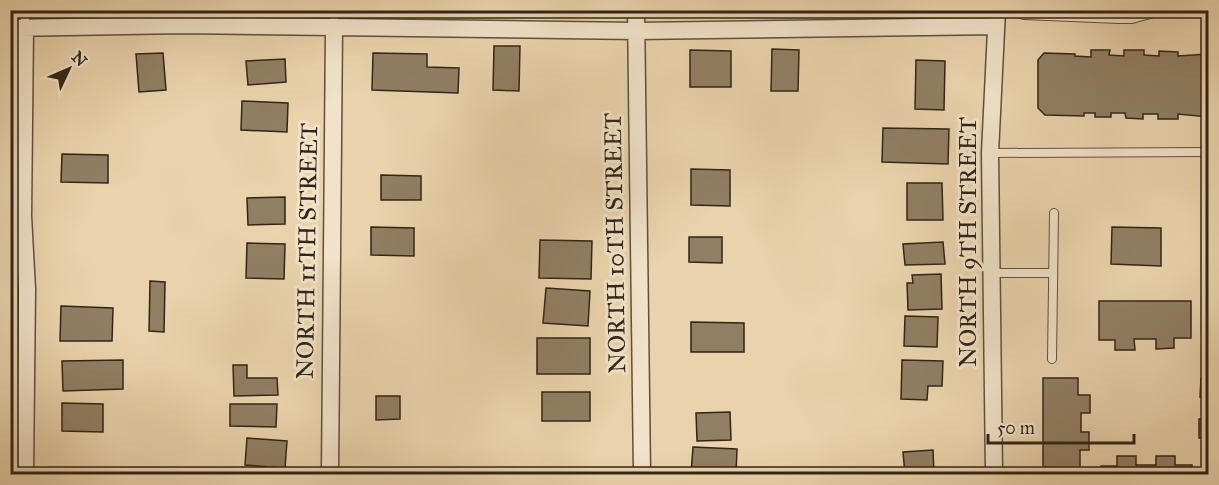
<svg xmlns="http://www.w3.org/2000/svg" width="1219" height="485" viewBox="0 0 1219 485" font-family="'IM FELL Great Primer',serif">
<rect width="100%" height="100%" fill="#ead3ac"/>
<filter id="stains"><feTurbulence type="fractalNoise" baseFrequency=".00333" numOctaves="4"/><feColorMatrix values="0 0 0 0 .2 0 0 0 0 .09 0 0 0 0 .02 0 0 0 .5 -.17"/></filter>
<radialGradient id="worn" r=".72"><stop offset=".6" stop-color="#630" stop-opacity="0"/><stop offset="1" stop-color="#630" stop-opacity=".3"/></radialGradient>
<!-- building -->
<path fill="#917f64" stroke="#302517" stroke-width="1.5" d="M494,46h26l-1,45 -26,-1z
M772,49l27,1 -1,41h-27z
M690,50l41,1v36h-41z
M1091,50h19l-1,5 15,1v-6h20v5l15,1v-5l19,1v4l30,-2v63l-30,-3v5h-20v-5h-15v5l-17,-1 -1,-5h-14v4h-16v-4h-11v3l-39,-1 -7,-7v-48l6,-7 31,1v2l16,1z
M163,53l3,37 -27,2 -3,-38z
M373,53l54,1v13l32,1 -1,25 -86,-3z
M285,59l1,23 -38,3 -2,-24z
M916,60l29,1 -1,49 -29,-1z
M242,101l46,2 -1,29 -46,-2z
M883,128l66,1 -1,35 -66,-2z
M62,154l46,1v28l-47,-1z
M691,169l39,1v36l-39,-1z
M381,175l40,1v24h-40z
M907,183h35l1,37h-36z
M285,197v27l-37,1 -1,-27z
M371,227l43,1v28l-43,-1z
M1112,227l49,1v38l-50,-2z
M689,237h33v26l-33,-1z
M540,240l52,1 -1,38 -52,-1z
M943,242l2,22 -40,1 -2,-21z
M247,243l38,1 -1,35 -38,-1z
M941,274l1,35 -34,1 -1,-27h6l-1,-8z
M150,281l15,1 -1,50 -15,-1z
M546,288l44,3 -2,35 -45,-3z
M1099,301h92v37h-17v10l-18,1v-10h-22l1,11h-20v-10h-16z
M61,306l52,2 -1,33h-52z
M905,316l33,1 -1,30 -33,-1z
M691,322l53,1v29h-53z
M537,338h53v36h-53z
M123,360v29l-60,2 -1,-30z
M902,360l41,1 -1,25h-14l-1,14 -26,-1z
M1208,364v34l-8,-1 1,-19h7z
M233,365h14v13h30l1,17 -44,1z
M1043,378h35v17h12v18h-9v19h8v18h-9v18l-37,-1z
M542,392h48v29h-48z
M376,396h24v23l-24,1z
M62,403l41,1v28l-41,-1z
M230,404h47l-1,23 -46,-1z
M730,412l1,28 -34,1 -1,-28z
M1199,419h9v19h-9z
M247,438l40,3 -2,27 -40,-3z
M693,447l44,2 -1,25h-45z
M933,450l1,24h-29l-2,-22z
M1117,456h19v9h20v-9h19v9h17v9h-91v-8h16z"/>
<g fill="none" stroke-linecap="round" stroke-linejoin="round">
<!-- service casing -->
<g stroke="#5e503c" stroke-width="10">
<path id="service" d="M334,10v17
M1005,10l19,5 95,4h13l33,-9
M25,28v-18
M990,153l218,-1
M991,273h62
M1052,359l2,-146"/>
</g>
<!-- minor casing -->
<g stroke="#5e503c" stroke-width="19">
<path id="minor" d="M636,10l6,464
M10,28l173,-3 453,6 360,-5
M25,474l2,-185 -4,-73 2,-187
M330,474l4,-446
M994,474l-4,-321 7,-143"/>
</g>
<!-- service -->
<use href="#service" stroke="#f1e2c9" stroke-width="8"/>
<!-- minor -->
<use href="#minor" stroke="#f1e2c9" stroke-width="16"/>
</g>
<g text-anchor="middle" stroke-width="6" stroke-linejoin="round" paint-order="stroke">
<!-- street labels -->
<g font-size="24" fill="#302517" stroke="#f1e2c9">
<text transform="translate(968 242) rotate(-90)" y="8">NORTH 9TH STREET</text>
<text transform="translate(615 243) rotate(-91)" y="8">NORTH 10TH STREET</text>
<text transform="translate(307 251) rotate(-89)" y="8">NORTH 11TH STREET</text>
</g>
</g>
<!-- margin -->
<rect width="1219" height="485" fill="none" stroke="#ead3ac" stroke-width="36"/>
<rect x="12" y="12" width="1195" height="461" fill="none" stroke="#302517" stroke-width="3"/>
<rect x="18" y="18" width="1183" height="449" fill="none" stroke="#302517" stroke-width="1.5"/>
<!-- north arrow -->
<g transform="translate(69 69) rotate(46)" stroke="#f1e2c9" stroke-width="4.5" paint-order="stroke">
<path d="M0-4.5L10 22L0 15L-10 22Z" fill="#302517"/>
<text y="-9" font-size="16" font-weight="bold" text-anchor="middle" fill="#302517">N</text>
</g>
<!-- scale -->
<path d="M988 434v9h146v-9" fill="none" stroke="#302517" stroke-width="3"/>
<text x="997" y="434" font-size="18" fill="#302517" stroke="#f1e2c9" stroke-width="4.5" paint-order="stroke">50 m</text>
<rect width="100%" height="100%" filter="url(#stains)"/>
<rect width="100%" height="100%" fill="url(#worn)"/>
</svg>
